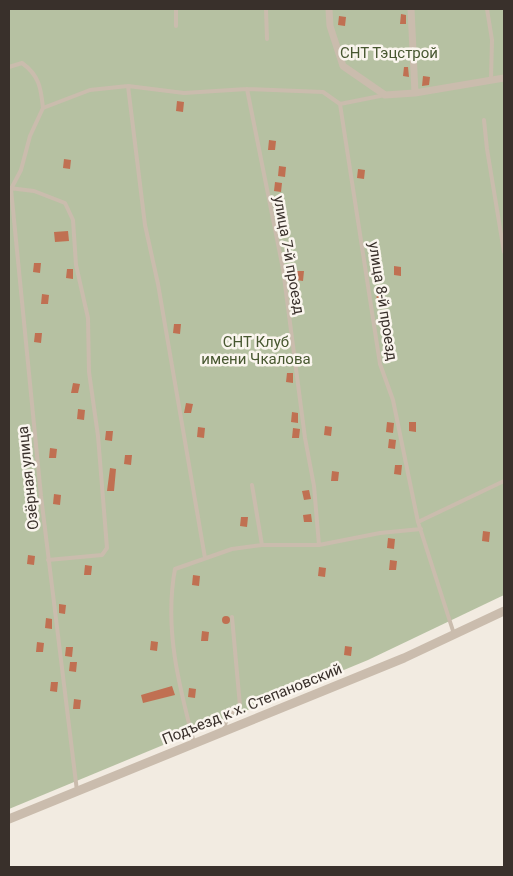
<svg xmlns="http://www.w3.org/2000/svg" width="513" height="876" viewBox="0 0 513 876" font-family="Roboto,sans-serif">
<rect width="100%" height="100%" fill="#f2ebe1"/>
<!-- green -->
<path fill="#b6c1a2" d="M9,9h495v586l-136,65 -359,149z"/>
<!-- building -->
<path fill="#c07052" d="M401,14l5,1v9h-6z
M339,16l7,1 -1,9 -7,-1z
M404,67h4l1,10 -6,-1z
M423,76l7,1 -1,8 -7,1z
M177,101l7,1 -1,10 -7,-1z
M269,140l7,1 -1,9h-7z
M64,159l7,1 -1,9 -7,-1z
M279,166l7,1 -1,10 -7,-1z
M358,169l7,1 -1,9 -7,-1z
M275,182l7,1 -1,9 -7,-1z
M68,231l1,10 -14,1 -1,-10z
M34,263h7l-1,10 -7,-1z
M394,266l7,1v9l-7,-1z
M67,269h6v10l-7,-1z
M297,271h7l-1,10 -7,-1z
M42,294l7,1 -1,9h-7z
M377,294l7,1 -1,9 -7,-1z
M174,324h7l-1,10 -7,-1z
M35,333h7l-1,10 -7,-1z
M287,373h6v10l-7,-1z
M73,383l7,1 -2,9h-7z
M186,403l7,1 -2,9h-7z
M78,409l7,1 -1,10 -7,-1z
M292,412l6,1v10l-7,-1z
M387,422l7,1 -1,10 -7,-1z
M409,422h7v10l-7,-1z
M325,426l7,1 -1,9 -7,-1z
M198,427l7,1 -1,10 -7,-1z
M293,428l7,1 -1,9h-7z
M106,431h7l-1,10 -7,-1z
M389,439l7,1 -1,9 -7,-1z
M50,448l7,1 -1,9h-7z
M125,455h7l-1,10 -7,-1z
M395,465h7l-1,10 -7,-1z
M110,468l6,1 -2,22h-7z
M332,471l7,1 -1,9h-7z
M309,490l2,9 -7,1 -2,-9z
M54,494l7,1 -1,10 -7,-1z
M311,514l1,8h-8l-1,-7z
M241,517h7l-1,10 -7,-1z
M483,531l7,1 -1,10 -7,-1z
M388,538l7,1 -1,10 -7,-1z
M28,555l7,1 -1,9 -7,-1z
M390,560l7,1 -1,9h-7z
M85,565l7,1 -1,9h-7z
M319,567l7,1 -1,9 -7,-1z
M193,575l7,1 -1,10 -7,-1z
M59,604l7,1 -1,9 -6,-1z
M222 620a4 4 0 1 1 8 0a4 4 0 1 1-8 0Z
M46,618l6,1v10l-7,-1z
M202,631l7,1 -1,9h-7z
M151,641l7,1 -1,9 -7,-1z
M37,642l7,1 -1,9h-7z
M345,646l7,1 -1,9 -7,-1z
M66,647h7l-1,10 -7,-1z
M70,662h7l-1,10 -7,-1z
M51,682h7l-1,10 -7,-1z
M172,686l3,9 -32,8 -2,-8z
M189,688l7,1 -1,9 -7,-1z
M74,699l7,1 -1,9h-7z"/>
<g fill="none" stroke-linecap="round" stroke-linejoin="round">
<!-- service -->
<path stroke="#cabcad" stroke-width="4" d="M266,9l1,30
M487,9l5,31 -1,39
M176,26v-17
M9,67l13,-4c17,12 19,25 21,45l47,-18 38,-4 56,7 63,-4 76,3 17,12 45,-9
M128,86l17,139 13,59 47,274
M247,89l36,180 22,169 9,48 5,59
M340,104l40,260 13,36 25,122 36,112
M43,108l-13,28 -9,34 -10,19 30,307 36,295
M484,120l3,29 17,103
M9,188l25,3 31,12 8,17 3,45 12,53 1,54 9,64 9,112 -5,7 -54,5
M252,485l10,60
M418,522l86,-41
M224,730l3,-13 13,-11 -8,-89
M194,743c-15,-57 -30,-115 -19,-174l57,-20 30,-4h57l61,-12 41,-4"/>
<!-- minor -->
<path stroke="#cabcad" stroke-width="7" d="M329,9l1,17 13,40 42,29 30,-2 89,-15
M411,9l4,84"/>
<!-- tertiary -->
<path stroke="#cabcad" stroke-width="9" d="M9,819l395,-161 100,-47"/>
</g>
<g text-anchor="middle" stroke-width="5" stroke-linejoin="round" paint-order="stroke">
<!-- park labels -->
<g font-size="15" fill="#475730" stroke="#faf5ee">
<text x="389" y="58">СНТ Тэцстрой</text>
<text x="256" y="347">СНТ Клуб<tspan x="256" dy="17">имени Чкалова</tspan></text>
</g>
<!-- street labels -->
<g font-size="15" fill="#39302b" stroke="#faf5ee">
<text transform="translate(289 255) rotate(80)" y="5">улица 7-й проезд</text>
<text transform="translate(383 301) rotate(81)" y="5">улица 8-й проезд</text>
<text transform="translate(28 478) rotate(-96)" y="5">Озёрная улица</text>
<text transform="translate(252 704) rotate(-22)" y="5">Подъезд к х. Степановский</text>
</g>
</g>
<!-- border -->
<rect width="513" height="876" fill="none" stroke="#39302b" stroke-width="20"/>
</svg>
